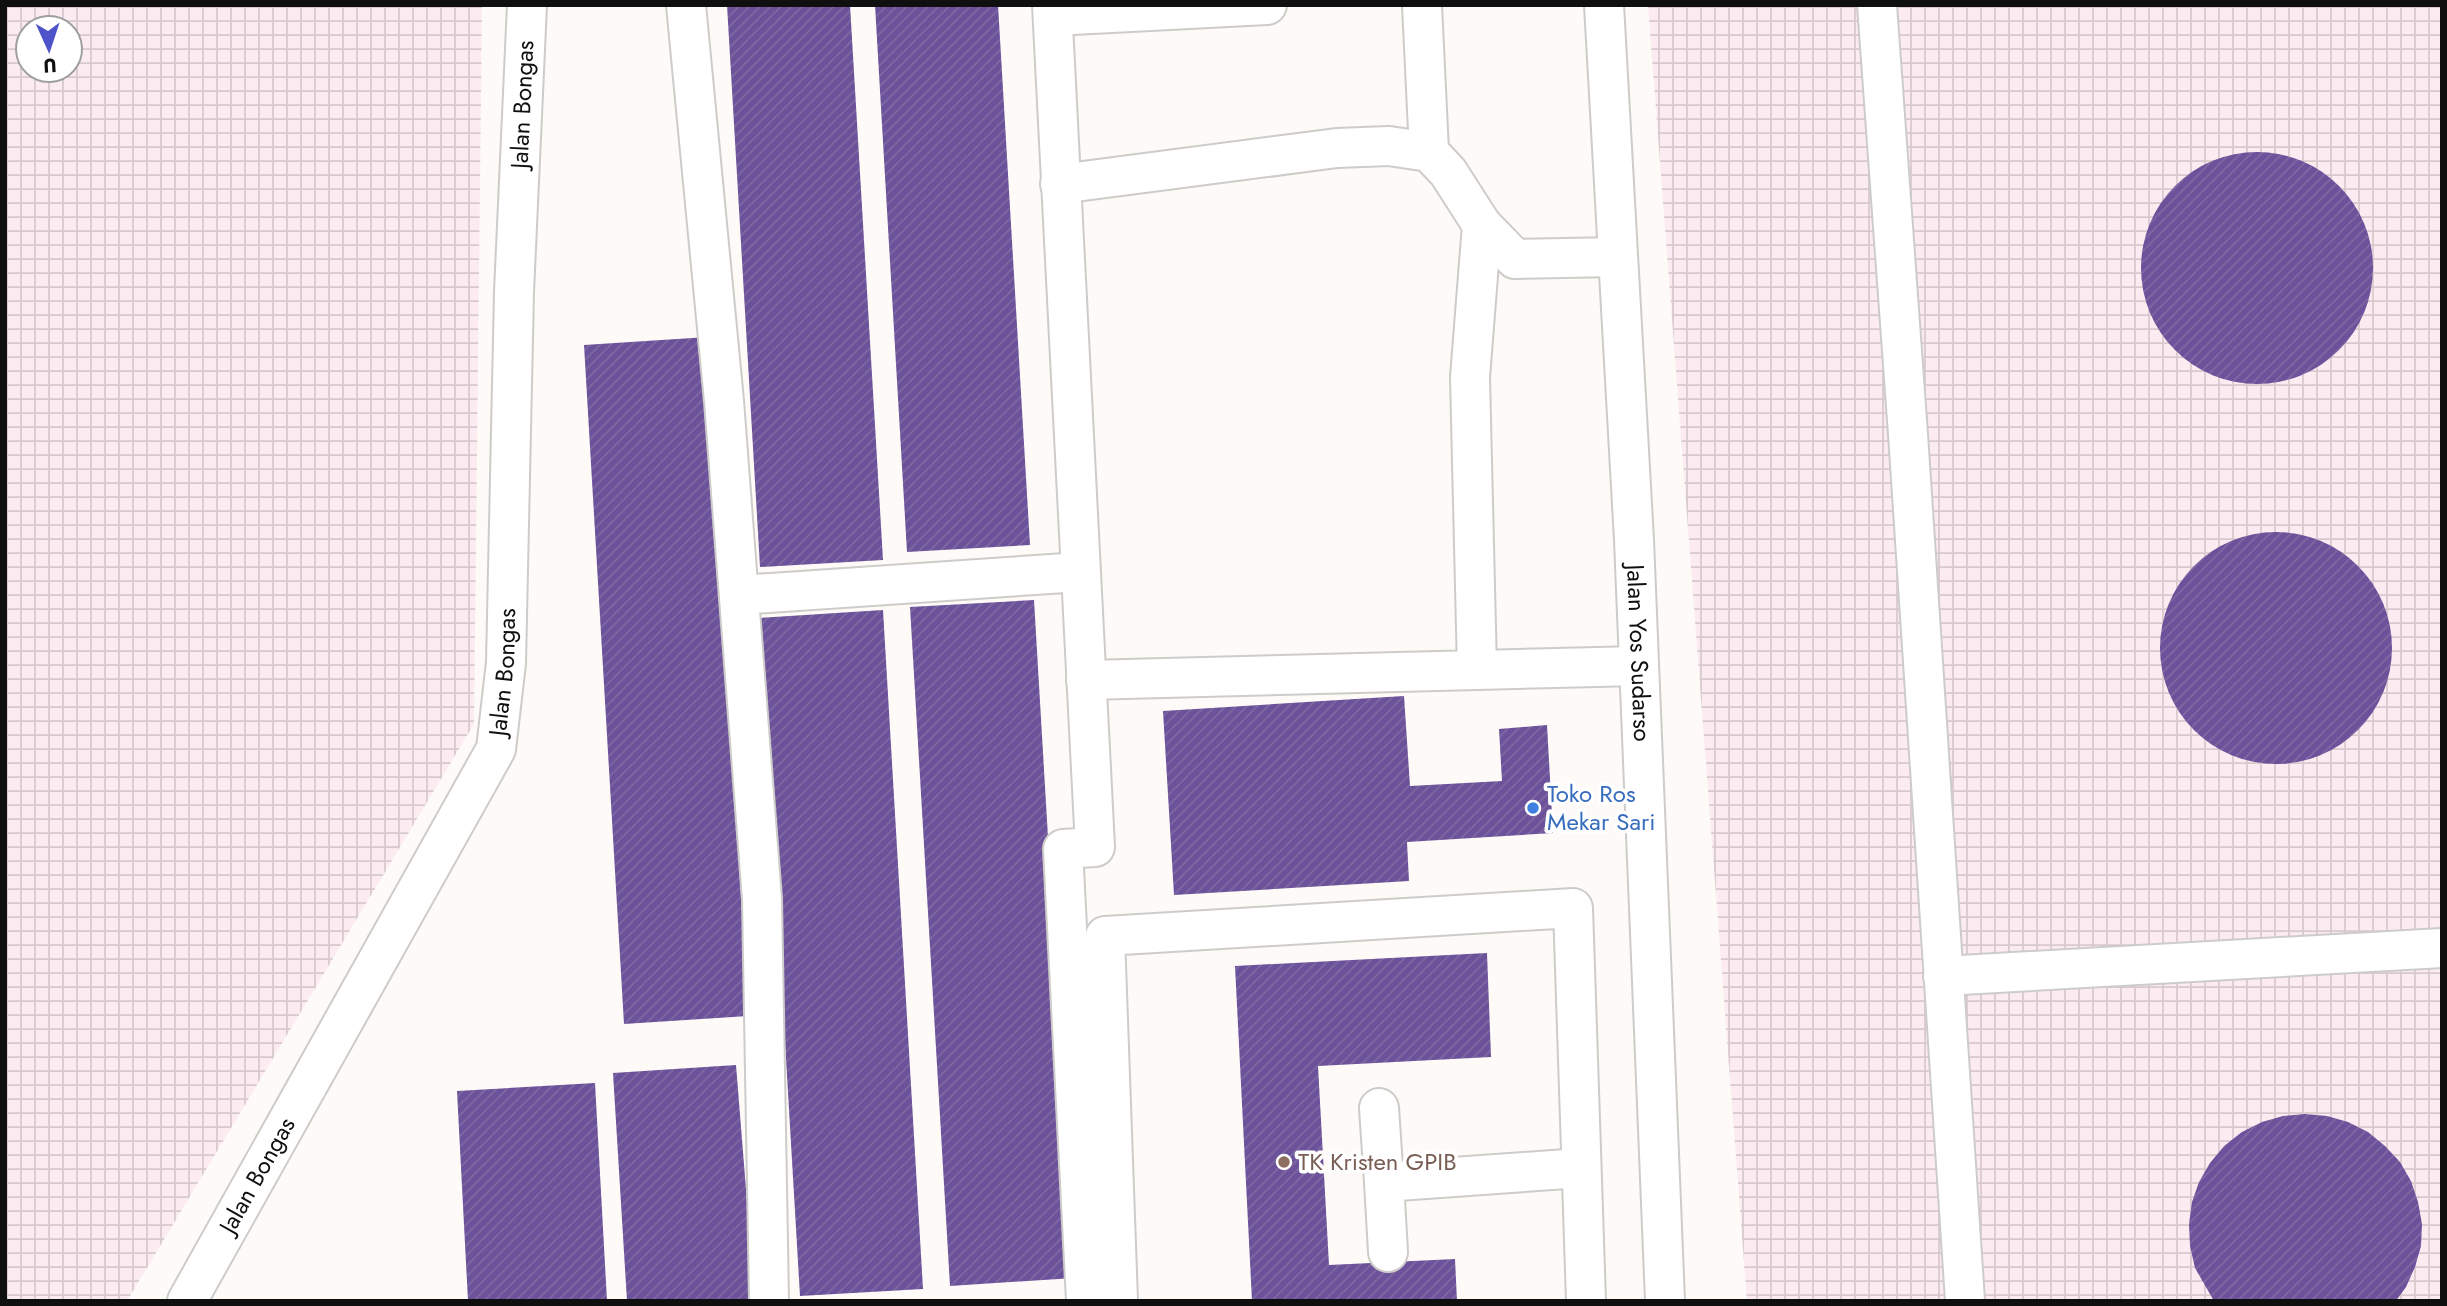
<svg xmlns="http://www.w3.org/2000/svg" width="2447" height="1306" viewBox="0 0 2447 1306" font-family="Jost,sans-serif">
<defs>
<pattern id="industrial-grid" width="8" height="8" patternUnits="userSpaceOnUse" patternTransform="scale(1.75)"><rect width="8" height="8" fill="#fcecf1"/><path d="M0 4h8M4 0v8" fill="none" stroke="#d7c9cd"/></pattern>
<pattern id="building-hatch" width="6" height="6" patternUnits="userSpaceOnUse" patternTransform="scale(1.75)"><rect width="6" height="6" fill="#6c519b"/><path d="M-1 1l2-2M0 6l6-6M5 7l2-2" fill="none" stroke="#7f6aa2"/></pattern>
</defs>
<rect width="100%" height="100%" fill="#fdfaf7"/>
<!-- industrial -->
<path fill="url(#industrial-grid)" fill-rule="evenodd" d="M5,5h477l-8,719 -347,577h-122zM28,28h42v42h-42z
M1648,5h794v1296h-695z"/>
<!-- building -->
<path fill="url(#building-hatch)" d="M727,5h123l33,555 -123,7z
M875,5h123l32,540 -123,7z
M2141 268a116 116 0 1 1 232 0a116 116 0 1 1-232 0Z
M708,337l40,679 -124,8 -40,-679z
M2160 648a116 116 0 1 1 232 0a116 116 0 1 1-232 0Z
M1034,600l40,678 -124,8 -40,-679z
M883,610l40,679 -123,7 -40,-678z
M1404,696l6,90 92,-5 -3,-52 48,-4 6,108 -146,9 2,39 -235,14 -11,-184z
M1487,953l4,104 -173,9 11,199 126,-6 2,42h-205l-17,-335z
M736,1065l19,236h-128l-14,-228z
M595,1083l12,218h-139l-11,-210z
M2305,1114l22,2 21,6 20,10 17,14 15,16 11,19 7,21 4,22 -1,22 -6,21 -9,20 -10,14h-182l-19,-33 -5,-22 -1,-22 3,-22 7,-20 11,-19 14,-17 18,-14 20,-10 21,-6z"/>
<g fill="none" stroke-linecap="round" stroke-linejoin="round">
<!-- minor casing -->
<g stroke="#ceccc9" stroke-width="42">
<g id="minor">
<path d="M686,5l38,396 38,498 7,402"/>
<path d="M1052,5l43,842 -32,2 23,452"/>
<path d="M1422,5l7,147"/>
<path id="s1" d="M1604,5l30,535 31,761"/>
<path d="M1877,5l31,429 57,867"/>
<path d="M1053,16l214,-11"/>
<path d="M1060,184l277,-36 52,-2 40,6 19,20 34,53 33,34 103,-2"/>
<path d="M739,595l341,-23"/>
<path d="M1477,670l162,-4"/>
<path d="M1086,680l391,-10 -7,-293 12,-152"/>
<path d="M1943,976l499,-28"/>
<path d="M1379,1108l5,74"/>
<path d="M1388,1252l-4,-70 197,-14"/>
<path id="s2" d="M187,1301l309,-552 10,-86 8,-371 13,-287"/>
<path d="M1118,1301l-13,-365 468,-28 13,393"/>
</g>
</g>
<!-- minor -->
<use href="#minor" stroke="#fff" stroke-width="38"/>
</g>
<!-- markers -->
<circle fill="#3f7fe0" stroke="#fff" stroke-width="2.5" cx="1533" cy="808" r="7"/>
<circle fill="#8d6e63" stroke="#fff" stroke-width="2.5" cx="1284" cy="1162" r="7"/>
<g text-anchor="middle" stroke-width="7" stroke-linejoin="round" paint-order="stroke">
<!-- street labels -->
<g font-size="24" fill="#100f0f" stroke="#fff">
<text dy="8" stroke="none"><textPath href="#s2" startOffset="1278">Jalan Bongas</textPath></text>
<text dy="8" stroke="none"><textPath href="#s1" startOffset="649">Jalan Yos Sudarso</textPath></text>
<text dy="8" stroke="none"><textPath href="#s2" startOffset="710">Jalan Bongas</textPath></text>
<text dy="8" stroke="none"><textPath href="#s2" startOffset="144">Jalan Bongas</textPath></text>
</g>
<!-- shop labels -->
<g font-size="24" fill="#366cbe" stroke="#fff" text-anchor="start">
<text x="1547" y="802">Toko Ros<tspan x="1547" dy="28">Mekar Sari</tspan></text>
</g>
<!-- education labels -->
<g font-size="24" fill="#785e54" stroke="#fff" text-anchor="start">
<text x="1298" y="1170">TK Kristen GPIB</text>
</g>
</g>
<!-- border -->
<rect width="2447" height="1306" fill="none" stroke="#100f0f" stroke-width="14"/>
<!-- north arrow -->
<g transform="translate(49 49) rotate(177)"><circle r="33" fill="#ffffff" stroke="#9f9f9f" stroke-width="2"/>
<path d="M0-5L12 26L0 18L-12 26Z" fill="#4f53c9"/>
<text y="-10" font-size="19" font-weight="bold" text-anchor="middle" fill="#100f0f">U</text>
</g>
</svg>
